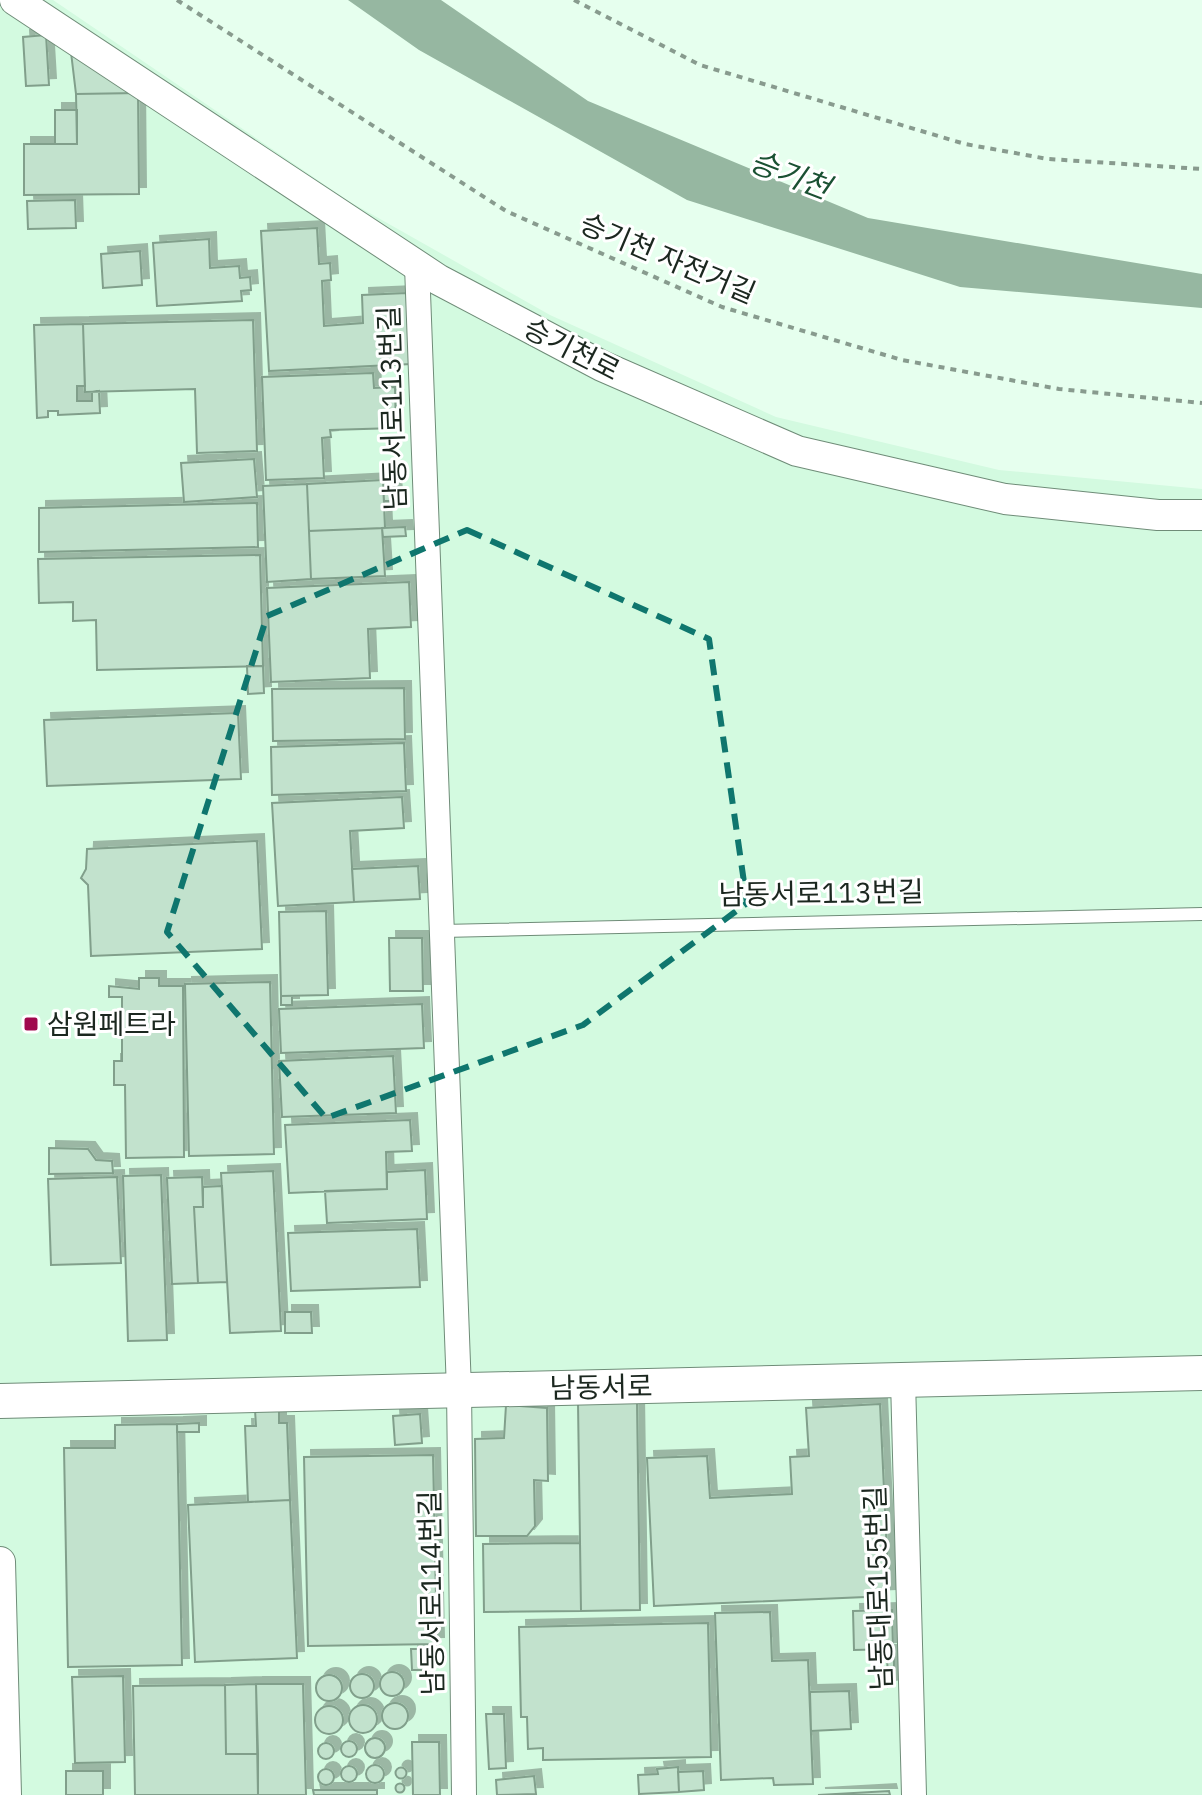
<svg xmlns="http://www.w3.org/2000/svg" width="1202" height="1795" viewBox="0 0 1202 1795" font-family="'IBM Plex Sans','Noto Sans KR',sans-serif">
<defs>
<filter id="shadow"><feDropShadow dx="7" dy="-7" stdDeviation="0" flood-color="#0004"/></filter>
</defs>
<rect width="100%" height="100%" fill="#e6ffee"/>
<!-- built -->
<path fill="#d3fae0" d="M0,0h53l297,202 200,113 226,102 223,53 203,19v1306h-1202z"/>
<!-- water -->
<path fill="#96b7a1" d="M348,0h93l147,101 280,117 334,56v34l-242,-21 -273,-87 -268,-150z"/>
<!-- building -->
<path fill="#c2e2cd" stroke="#819f8b" stroke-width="2" filter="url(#shadow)" d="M46,35l3,50 -23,1 -3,-49z
M70,44l68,49 -62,1z
M138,93l1,101 -115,1v-51h53l-1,-50z
M55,110h22v34h-22z
M75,200l1,28 -48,1 -1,-28z
M317,228l2,36 11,-1 1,17 -9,1 2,45 39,-3 -1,-28 45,-2 4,71 -142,7 -8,-140z
M209,239l1,29 29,-2 1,12 10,-1 1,13 -10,1 1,10 -85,5 -4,-63z
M140,251l2,34 -39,3 -2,-34z
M253,320l4,131 -60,2 -2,-64 -110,3 -2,-68z
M83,324l2,62h-8v15h15v-9l7,-1 1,22 -42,2v-4h-10v6l-11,1 -3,-93z
M373,373l1,15 21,-1 1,41 -66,2 1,7 -9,1 2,40 -58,2 -4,-103z
M254,459l3,38 -73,5 -3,-39z
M394,479l1,22h-11l-1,-21z
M383,480l2,48 -76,3 -2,-47z
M307,484l4,95 -44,3 -4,-96z
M257,503l1,44 -219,5v-44z
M405,527l1,9 -23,1 -1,-9z
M382,528l3,48 -74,3 -2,-48z
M260,555l3,111 -166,4 -1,-50 -23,1v-19l-34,1 -1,-44z
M409,582l2,45 -43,2 2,49 -99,4 -4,-94z
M247,666h16l1,27 -16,1z
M404,688l1,51 -132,2 -1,-52z
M238,713l3,66 -194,7 -3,-66z
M404,743l2,48 -134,4 -1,-48z
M402,797l2,31 -54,3 4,71 -76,4 -6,-103z
M257,841l5,108 -171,7 -3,-71 -7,-7 5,-9 1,-20z
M418,866l2,33 -66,3 -2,-33z
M326,911l2,84 -47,1 -2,-84z
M389,938h33l1,53h-33z
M139,978h20v8h24l1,171 -58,1 -1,-73h-11v-24h8v-64h-13v-11l30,3z
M270,982l4,172 -85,2 -4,-172z
M281,996h11v9h-11z
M422,1004l2,44 -143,5 -2,-44z
M393,1056l3,57 -114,4 -3,-56z
M410,1120l2,31 -26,1 1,37 -98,4 -4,-68z
M49,1148l39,1 8,11 16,1 1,12 -64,1z
M425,1170l2,49 -100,4 -2,-32 62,-2v-17z
M273,1171l8,160 -51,2 -9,-160z
M161,1175l6,165 -39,1 -5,-165z
M117,1177l4,86 -70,2 -3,-86z
M202,1177l1,30h-9l4,76 -26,1 -5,-106z
M222,1186l5,96 -29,1 -4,-76h9v-20z
M417,1229l3,58 -129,4 -3,-58z
M285,1312h26l1,21h-27z
M578,1403h59l3,207 -59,1z
M880,1404l9,192 -235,10 -7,-148 60,-2 3,42 82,-4 -2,-37 19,-1 -3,-48z
M506,1405l41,3 1,73 -14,-1 1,46 -8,10h-51l-1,-97 29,-1z
M279,1409v14h8l3,77 -42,2 -3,-76h11l-1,-16z
M420,1414l2,29 -27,2 -2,-29z
M199,1423v9h-22v-8z
M177,1424l5,241 -114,2 -4,-219h51v-23z
M433,1455l4,189 -129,2 -4,-189z
M290,1500l7,158 -102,4 -7,-157z
M580,1543l1,68 -97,1 -1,-68z
M892,1610l1,39 -39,1 -1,-39z
M770,1612l2,49 36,-1 5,124 -39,1 -1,-7 -52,2 -6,-167z
M708,1623l3,134 -168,3v-12l-15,1 -1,-32h-6l-2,-90z
M411,1649h20l1,21h-20z
M887,1652h7v34l-6,1z
M380 1684a12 12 0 1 1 24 0a12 12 0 1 1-24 0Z
M350 1686a12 12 0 1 1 24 0a12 12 0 1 1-24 0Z
M316 1688a13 13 0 1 1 26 0a13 13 0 1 1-26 0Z
M123,1676l2,86 -50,1 -3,-86z
M256,1684l2,70h-32l-1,-69z
M256,1684h47l3,111h-48z
M225,1685l1,69h32v41h-123l-2,-109z
M849,1691l2,38 -40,2 -1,-39z
M382 1716a13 13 0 1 1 26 0a13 13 0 1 1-26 0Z
M349 1719a14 14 0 1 1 28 0a14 14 0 1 1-28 0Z
M315 1720a14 14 0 1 1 28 0a14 14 0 1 1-28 0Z
M486,1714h18l2,54 -17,1z
M365 1748a10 10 0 1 1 20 0a10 10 0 1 1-20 0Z
M341 1749a8 8 0 1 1 16 0a8 8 0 1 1-16 0Z
M412,1742h27l1,53h-27z
M318 1751a8 8 0 1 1 16 0a8 8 0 1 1-16 0Z
M366 1774a9 9 0 1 1 18 0a9 9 0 1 1-18 0Z
M341 1774a8 8 0 1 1 16 0a8 8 0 1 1-16 0Z
M678,1767l1,25 -40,2 -1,-19 20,-1 -1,-5z
M395.5 1773a5.5 5.5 0 1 1 11 0a5.5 5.5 0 1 1-11 0Z
M318 1777a8 8 0 1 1 16 0a8 8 0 1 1-16 0Z
M66,1771h37v24h-37z
M703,1771l1,19 -25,2 -1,-20z
M534,1776l2,18 -39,1 -1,-15z
M395.5 1788a4.5 4.5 0 1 1 9 0a4.5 4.5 0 1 1-9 0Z
M313,1790h64v5h-63z
M889,1791l1,4h-72z"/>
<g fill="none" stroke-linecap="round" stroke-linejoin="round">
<!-- service casing -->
<g stroke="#6f8c78" stroke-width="14">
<path id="service" d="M442,931l760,-17"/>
</g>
<!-- minor casing -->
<g stroke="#6f8c78" stroke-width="26">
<path id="minor" d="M417,266l42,1124 5,405
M903,1380l11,415"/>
</g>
<!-- tertiary casing -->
<g stroke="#6f8c78" stroke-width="32">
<path id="tertiary" d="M15,0l424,280 163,86 195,85 208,48 153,16h44
M0,1562l6,233"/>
</g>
<!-- secondary casing -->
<g stroke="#6f8c78" stroke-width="36">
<path id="secondary" d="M0,1401l1202,-28"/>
</g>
<!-- path -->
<path stroke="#889b8e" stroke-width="4" stroke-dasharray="6 6" stroke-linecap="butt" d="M177,0l329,211 216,96 180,53 157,29 143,14
M574,0l126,65 265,79 83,15 154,10"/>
<!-- service -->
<use href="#service" stroke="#fff" stroke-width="12"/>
<!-- minor -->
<use href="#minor" stroke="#fff" stroke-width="24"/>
<!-- tertiary -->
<use href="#tertiary" stroke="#fff" stroke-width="30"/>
<!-- secondary -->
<use href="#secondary" stroke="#fff" stroke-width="34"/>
</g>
<!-- marked area -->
<path fill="none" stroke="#0f766e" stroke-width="6" stroke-dasharray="16 10" stroke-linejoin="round" d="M467,530l242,109 38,264 -164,122 -257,93 -159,-186 100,-316z"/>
<!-- markers -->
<rect fill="#a0094d" stroke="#fff" stroke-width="3" x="23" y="1016" width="16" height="16" rx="4"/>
<g text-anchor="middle" stroke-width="6" stroke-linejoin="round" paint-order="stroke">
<!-- street labels -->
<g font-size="28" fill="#1b271f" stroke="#fff">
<text transform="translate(668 258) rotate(23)" y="10">승기천 자전거길</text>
<text transform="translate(572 349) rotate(27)" y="10">승기천로</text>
<text transform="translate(392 408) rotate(-92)" y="10">남동서로113번길</text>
<text transform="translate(821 893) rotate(-1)" y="10">남동서로113번길</text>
<text transform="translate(601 1387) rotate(-1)" y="10">남동서로</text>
<text transform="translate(878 1588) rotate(-92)" y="10">남동대로155번길</text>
<text transform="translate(431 1593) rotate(-91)" y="10">남동서로114번길</text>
</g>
<!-- poi labels -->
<g font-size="28" fill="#1b271f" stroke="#fff" text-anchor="start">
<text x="47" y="1034">삼원페트라</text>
</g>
<!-- water labels -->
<g font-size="30" font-style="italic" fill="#1a5133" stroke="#fff">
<text transform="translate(790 175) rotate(21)" y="10">승기천</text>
</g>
</g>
</svg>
